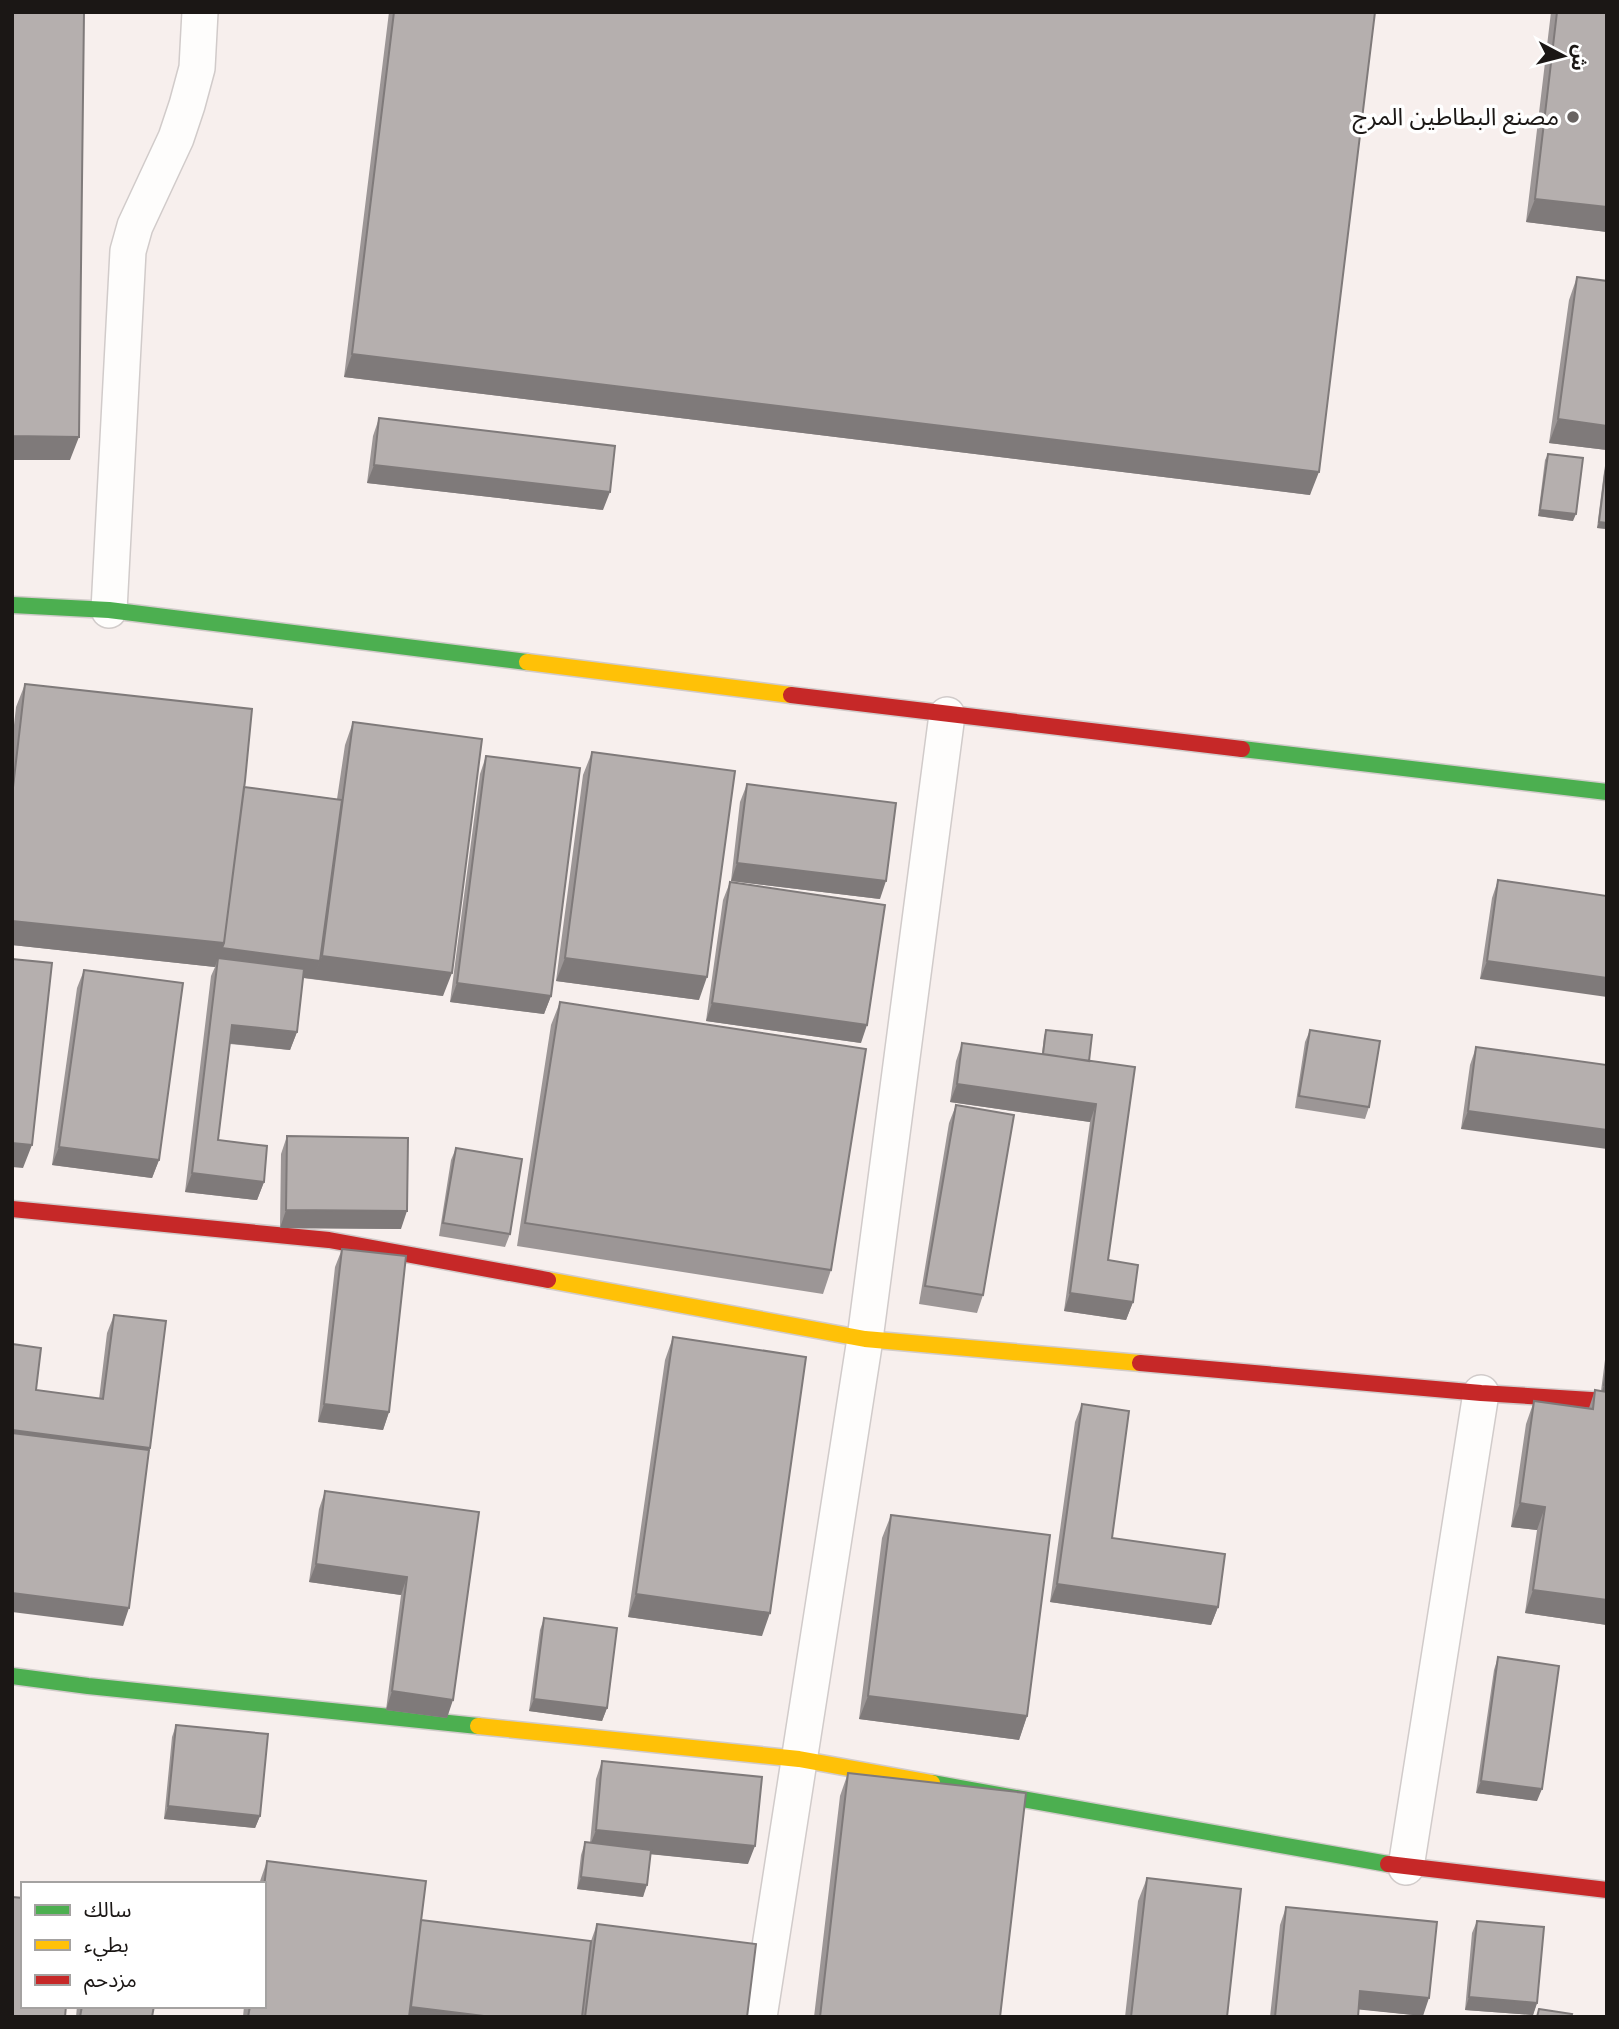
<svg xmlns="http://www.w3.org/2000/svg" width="1619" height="2029" viewBox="0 0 1619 2029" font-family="Georgia,'Noto Sans Arabic',serif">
<rect width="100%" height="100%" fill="#f7efed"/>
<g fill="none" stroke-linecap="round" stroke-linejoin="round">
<!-- street casing -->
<g stroke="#d1cbca" stroke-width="38">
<path id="street" d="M109,610l19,-359 7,-25 41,-88 11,-33 10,-37 3,-56
M1406,1867l75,-474
M759,2017l106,-678 82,-624"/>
</g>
<!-- fast casing -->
<g stroke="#d1cbca" stroke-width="19">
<path id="fast" d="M12,605l97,5 418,52
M1242,749l365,43
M12,1676l76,10 390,40
M932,1783l456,81"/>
</g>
<!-- slow casing -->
<g stroke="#d1cbca" stroke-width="19">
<path id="slow" d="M527,662l264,33
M548,1280l317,59 275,24
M478,1726l321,33 133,24"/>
</g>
<!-- jam casing -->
<g stroke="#d1cbca" stroke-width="19">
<path id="jam" d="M791,695l451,54
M12,1209l317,31 219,40
M1140,1363l341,30 126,8
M1388,1864l219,26"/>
</g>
<!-- street -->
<use href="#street" stroke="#fefdfc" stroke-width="35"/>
<!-- fast -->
<use href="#fast" stroke="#4caf50" stroke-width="16"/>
<!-- slow -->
<use href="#slow" stroke="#ffc107" stroke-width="16"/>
<!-- jam -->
<use href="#jam" stroke="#c62828" stroke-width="16"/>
</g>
<!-- wall -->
<path fill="#9c9696" d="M389,12h986l-65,483 -966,-118z
M1551,12h56v220l-81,-10z
M1577,277l30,173 -58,-7 20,-143z
M379,418l224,92 -236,-27 6,-47z
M1548,454l25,67 -35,-5 7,-56z
M1606,466h1v63l-10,-1 7,-56z
M25,684l219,103 93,12 8,-54 8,-23 90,274 -140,-18 -6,54 -7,18 -60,-6 -12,96 46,42 -7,18 -72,-8 26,-216 4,-9 -203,-22v-202l4,-36z
M592,752l107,248 -143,-19 27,-206z
M486,756l65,240 -7,18 -94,-12 30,-228z
M747,784l133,115 -149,-18 9,-79z
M1498,880l109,16 -127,83 12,-81z
M730,882l131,161 -155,-22 17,-121z
M84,970l75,190 -7,18 -100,-13 25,-177z
M560,1002l271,268 -8,24 -306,-48 34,-221z
M1046,1030l43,31 46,6 -27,193 25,42 -7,18 -62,-9 26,-189 -140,-20 6,-41 6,-18 80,11 2,-18z
M1310,1030l59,77 -4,12 -70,-11 10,-66z
M1476,1047l131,18 -146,64 9,-64z
M956,1105l27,190 -6,18 -58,-9 30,-181z
M287,1136l114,93 -121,-1 1,-74z
M456,1148l54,86 -5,13 -66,-11 12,-76z
M342,1249l47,163 -6,18 -65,-8 17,-155z
M114,1315l34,139 -25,172 -87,-236 63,9 8,-66z
M673,1337l89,299 -134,-19 37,-257z
M1607,1344v281l-82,-12 12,-83 -26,-3 15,-103 8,-23 55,7 6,-18 6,1z
M1082,1404l30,134 106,69 -7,18 -161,-23 25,-180z
M325,1491l154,21 -32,206 -61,-8 15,-115 -92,-13 10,-73z
M891,1515l136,201 -8,24 -160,-21 23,-181z
M544,1618l63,90 -5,13 -73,-10 11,-81z
M1498,1657l39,144 -61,-8 18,-123z
M176,1725l84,91 -5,12 -91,-9 8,-82z
M602,1761l146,103 -97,-10 -8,43 -66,-8 4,-34 4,-13 5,1 6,-64z
M848,1773l152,244h-186l26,-221z
M267,1861l154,59 170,21 6,-17 150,93h-504l1,-11h20v-122h-5z
M1147,1878l80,139h-102l13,-116z
M1286,1907l137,109 -64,-7 -1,8h-88l10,-92z
M1477,1921l60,82 -4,12 -68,-5 7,-77z
M77,2006h77l-2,11h-76z"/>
<!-- shaded-wall -->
<path fill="#7f7a7a" d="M1535,199l72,8v25l-81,-10z
M352,354l967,118 -9,23 -966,-118z
M1558,419l49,7v24l-58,-7z
M12,436l67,1 -9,23h-58z
M374,465l236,27 -7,18 -236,-27z
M1540,510l36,4 -3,7 -35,-5z
M1599,522l8,1v6l-10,-1z
M737,863l149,18 -6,18 -149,-18z
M12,921l212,22 96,18 -7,18 -96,-12 1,-9 -3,9 -203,-22z
M322,956l130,17 -9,23 -130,-17z
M565,958l142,19 -8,23 -143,-19z
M1487,961l120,17v19l-127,-18z
M457,983l94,13 -7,18 -94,-12z
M712,1003l155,22 -6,18 -155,-22z
M232,1025l65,7 -7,18 -65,-7z
M957,1084l139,20 -6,18 -140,-20z
M1468,1111l139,19v19l-146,-20z
M12,1143l20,2 -9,23 -11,-1z
M59,1147l100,13 -7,18 -100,-13z
M192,1173l72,9 -7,18 -72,-8z
M286,1210l121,1 -6,18 -121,-1z
M1070,1293l63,9 -7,18 -62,-9z
M1604,1385h3v13l-7,-1z
M324,1404l65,8 -6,18 -65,-8z
M12,1430l138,18 -6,18 -132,-17z
M1520,1503l25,4 -8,23 -26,-3z
M316,1564l91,13 -6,18 -92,-13z
M1057,1584l161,23 -7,18 -161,-23z
M1533,1590l74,10v25l-82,-12z
M12,1593l117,15 -6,18 -111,-14z
M636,1594l134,19 -8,23 -134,-19z
M392,1691l61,9 -6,18 -61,-8z
M868,1696l159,20 -8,24 -160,-21z
M534,1699l73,9 -5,13 -73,-10z
M1481,1781l61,8 -5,12 -61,-8z
M168,1806l92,10 -5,12 -91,-9z
M596,1830l159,16 -7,18 -159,-16z
M581,1877l66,8 -4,12 -66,-8z
M1360,1991l69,7 -6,18 -69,-7z
M1469,1997l68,6 -4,12 -68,-5z
M411,2007l81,10h-85z"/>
<!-- building -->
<path fill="#b5afae" stroke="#7f7a7a" stroke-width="2" d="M12,12h72l-5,425 -67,-1z
M394,12h981l-56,460 -967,-118z
M1557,12h50v195l-72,-8z
M1577,277l30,4v145l-49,-7z
M379,418l236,28 -5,46 -236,-27z
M1548,454l35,4 -7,56 -36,-4z
M1606,466h1v57l-8,-1z
M25,684l227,25 -7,72 -21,162 -212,-22v-125z
M353,722l129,17 -30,234 -130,-17z
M592,752l143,19 -28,206 -142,-19z
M486,756l94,12 -29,228 -94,-13z
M747,784l149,19 -10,78 -149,-18z
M244,787l98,13 -22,161 -98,-13 2,-5z
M1498,880l109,16v82l-120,-17z
M730,882l155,23 -18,120 -155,-22z
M218,958l86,11 -7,63 -65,-7 -14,115 49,6 -3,36 -72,-9z
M12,959l40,4 -20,182 -20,-2z
M84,970l99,13 -24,177 -100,-13z
M560,1002l306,47 -35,221 -306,-47z
M1046,1030l46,5 -3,26 -46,-7z
M1310,1030l70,11 -11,66 -70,-11z
M962,1043l173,24 -27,193 30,5 -5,37 -63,-9 26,-189 -139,-20z
M1476,1047l131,18v65l-139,-19z
M956,1105l58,10 -31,180 -58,-9z
M287,1136l121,2 -1,73 -121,-1z
M456,1148l66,11 -12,75 -67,-11z
M342,1249l64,7 -17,156 -65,-8z
M114,1315l52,6 -16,127 -138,-18v-86l29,4 -5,42 67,9z
M673,1337l133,20 -36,256 -134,-19z
M1607,1366v19h-3z
M1595,1390l12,2v208l-74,-10 12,-83 -25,-4 14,-102 59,8z
M1082,1404l47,7 -17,127 113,16 -7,53 -161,-23z
M12,1433l137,17 -20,158 -117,-15z
M325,1491l154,21 -26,188 -61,-9 15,-114 -91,-13z
M891,1515l159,20 -23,181 -159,-20z
M544,1618l73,10 -10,80 -73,-9z
M1498,1657l61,9 -17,123 -61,-8z
M176,1725l92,9 -8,82 -92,-10z
M602,1761l160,16 -7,69 -159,-16z
M848,1773l178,20 -26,224h-180z
M585,1842l66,8 -4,35 -66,-8z
M267,1861l159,20 -17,136h-161l2,-11h14v-118z
M1147,1878l94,11 -14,128h-96z
M12,1897l11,1v108h43l-1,11h-53z
M1286,1907l151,15 -8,76 -69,-7 -2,26h-83z
M421,1920l170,21 -9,76h-90l-81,-10z
M1477,1921l67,6 -7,76 -68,-6z
M597,1924l159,20 -9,73h-162z
M82,2006h72l-2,11h-72z
M1539,2009l33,5 -1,3h-34z"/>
<!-- markers -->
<circle fill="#686361" stroke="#fff" stroke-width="2.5" cx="1573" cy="117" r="7"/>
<g text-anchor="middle" stroke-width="7" stroke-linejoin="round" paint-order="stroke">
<!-- poi labels -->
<g font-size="24" fill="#1b1715" stroke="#fff" text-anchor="end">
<text x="1559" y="125">مصنع البطاطين المرج</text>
</g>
</g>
<!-- border -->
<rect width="1619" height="2029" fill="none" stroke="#1b1715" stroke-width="28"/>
<!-- legend -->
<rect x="21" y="1882" width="245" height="126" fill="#ffffff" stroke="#a4a2a1" stroke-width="2"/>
<rect x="35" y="1905" width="35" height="10" fill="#4caf50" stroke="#a4a2a1" stroke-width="2"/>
<text x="84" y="1917" font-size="21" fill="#1b1715">سالك</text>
<rect x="35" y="1940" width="35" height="10" fill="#ffc107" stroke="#a4a2a1" stroke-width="2"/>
<text x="84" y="1952" font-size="21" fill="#1b1715">بطيء</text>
<rect x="35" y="1975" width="35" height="10" fill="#c62828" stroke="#a4a2a1" stroke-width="2"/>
<text x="84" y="1987" font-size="21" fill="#1b1715">مزدحم</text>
<!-- north arrow -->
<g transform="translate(1563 56) rotate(97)" stroke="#ffffff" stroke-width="5" paint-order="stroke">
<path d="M0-5L12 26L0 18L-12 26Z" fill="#1b1715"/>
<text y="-10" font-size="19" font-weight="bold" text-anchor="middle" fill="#1b1715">ش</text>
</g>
</svg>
